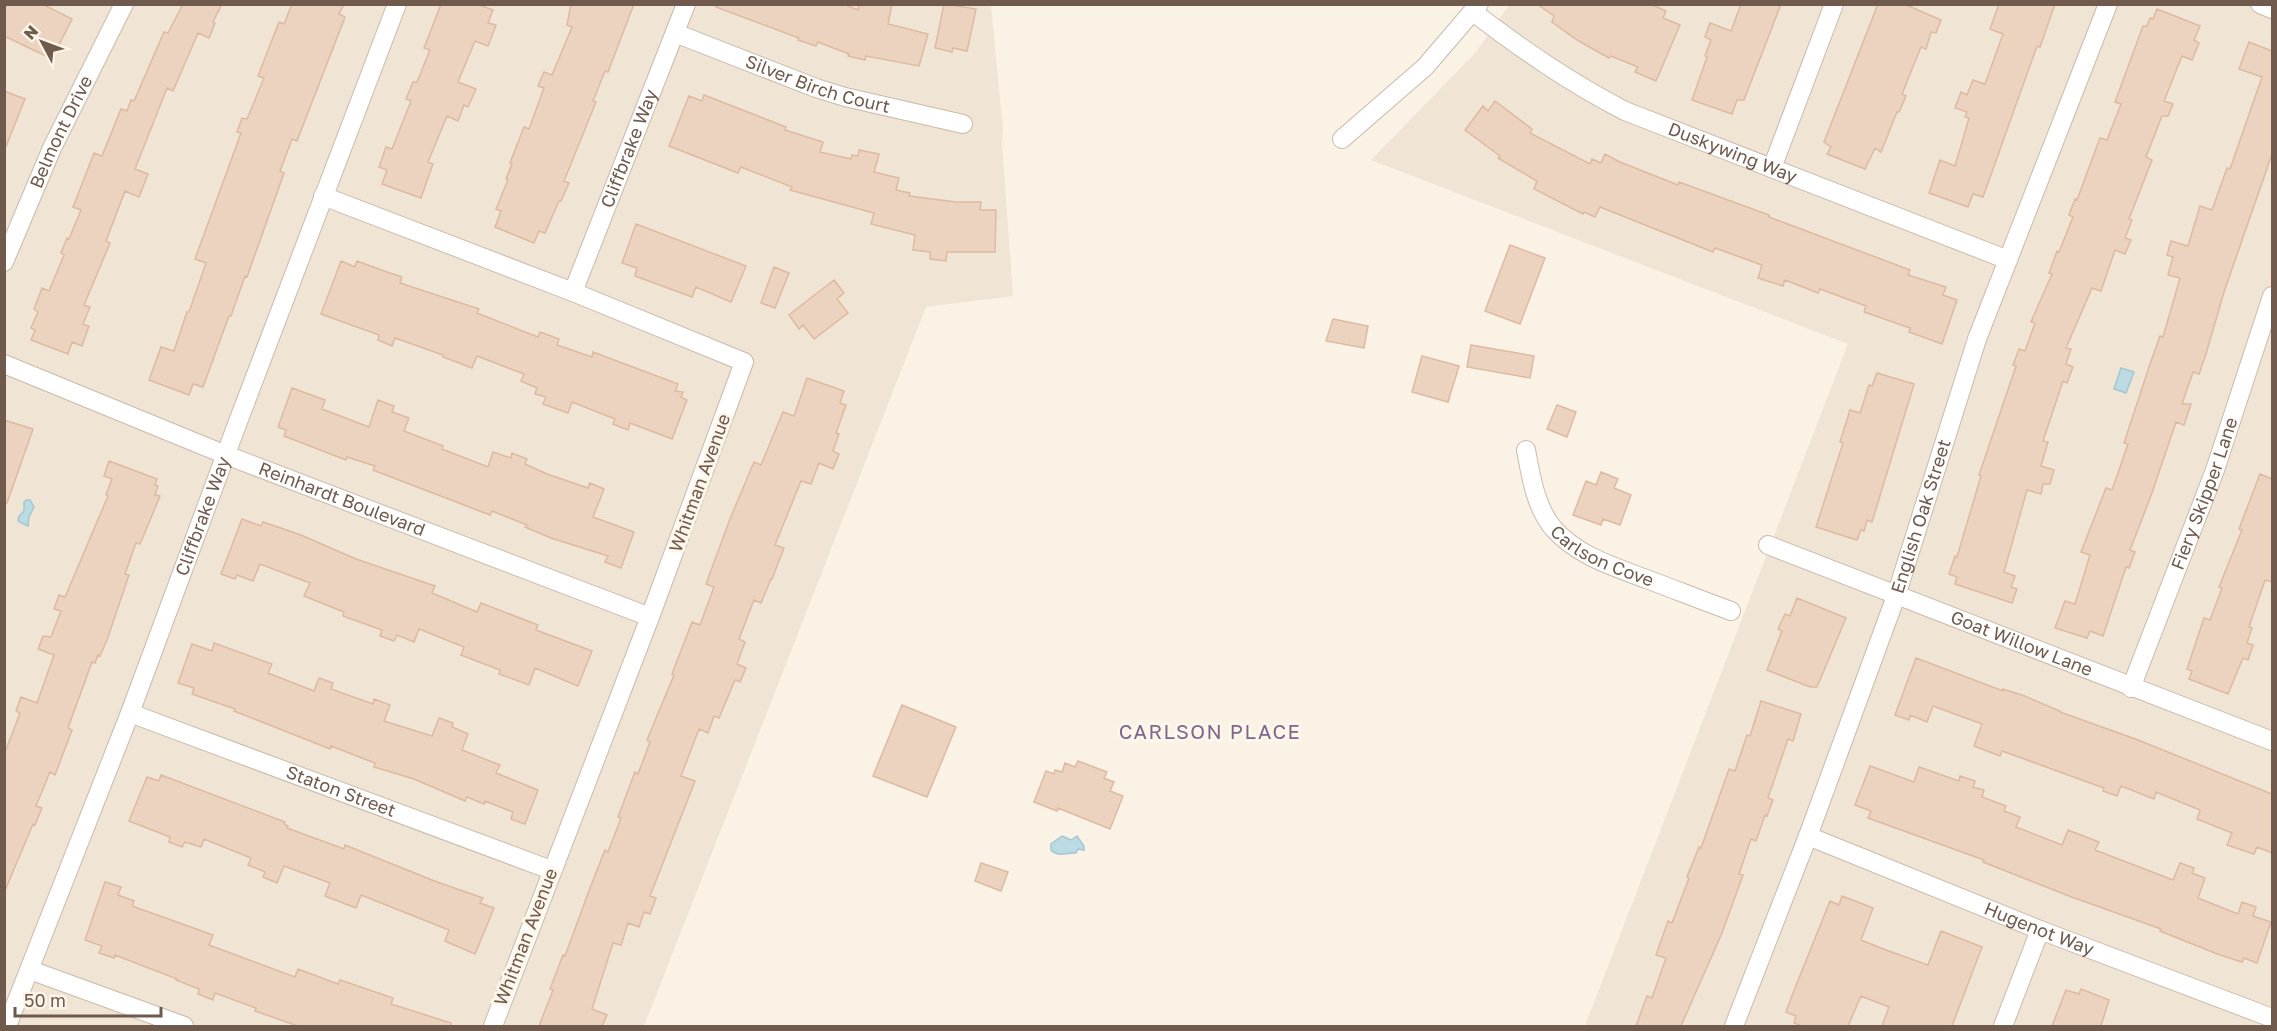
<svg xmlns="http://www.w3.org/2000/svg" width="2277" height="1031" viewBox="0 0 2277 1031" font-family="'Golos Text',sans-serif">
<rect width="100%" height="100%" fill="#faf2e5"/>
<!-- residential -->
<path fill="#f0e4d4" d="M5,5h986l12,125 -1,14 11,152 -87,11 -282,719h-639z
M1509,5h763v1021h-687l263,-682 -477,-184 106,-109z"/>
<!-- water -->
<path fill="#bbdae1" stroke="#a3c8d1" stroke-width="1.5" d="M2121,368l13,4 -8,21 -12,-4z
M27,500h3l4,7 -5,10 -1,9 -10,-5 1,-5 5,-5v-9z
M1062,836l9,4 6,-4 7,10v4l-6,-1 -2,4c-8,-1 -18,5 -25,-3v-6z"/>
<!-- building -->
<path fill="#ecd3bf" stroke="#ddbaa1" stroke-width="1.5" d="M4,4h38l30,15 -20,40 -48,-23z
M183,4h39l-9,18 2,1 -6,15 -11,-5 -25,58 -6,-3 -32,81 13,5 -9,23 -14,-6 -19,50 4,2 -26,62 6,2 -7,17 6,2 -7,20 -10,-4 -4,12 -37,-14 4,-10 -4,-2 7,-16 -4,-3 8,-21 7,3 15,-36 -3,-2 6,-15 2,1 12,-29 -8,-3 21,-54 8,3 19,-47 6,2 4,-11 3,1 30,-69 4,1z
M292,4h52l-5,10 6,3 -48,124 -5,-2 -12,32 4,2 -37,104 -2,-1 -14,40h-2l-26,71 -10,-3 -4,11 -40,-15 12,-33 13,4 13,-39h2l17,-49 -11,-4 46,-126 -4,-1 5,-14 5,1 17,-41 -6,-2 21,-54 5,2z
M441,4h36l16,6 -5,13 8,2 -8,21 -13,-5 -17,41 18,7 -8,18 -4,-2 -6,16 -11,-5 -19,46 5,2 -12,34 -39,-14 5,-14 -8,-3 7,-20 6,2 19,-48 -5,-2 7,-17h4l13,-32 -6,-2z
M571,4h63l-26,68 -3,-1 -12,30 3,1 -32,79 5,2 -8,18h-2l-14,32 -6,-2 -5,12 -39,-16 6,-16 -5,-2 12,-29 -2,-1 6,-15 -2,-1 14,-36 5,2 15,-41 -6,-2 6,-14 8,3 20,-48 -5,-2z
M716,4h127l15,6 1,-6h33l-4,20 40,10 -9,32 -53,-10 -1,4 -17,-4 1,-2 -31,-12 -2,4 -18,-6 1,-2 -83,-31z
M944,4l32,5 -9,42 -14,-3 -1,4 -17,-4z
M1537,4h114l15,7 -3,7 17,7 -24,56 -21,-9 3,-5 -27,-11 -2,2 -32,-18 -25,-18 2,-6z
M1741,4h40l-37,96h-7l-5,14 -40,-14 15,-43 -2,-1 6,-16 -6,-3 5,-14 21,8z
M1878,4h26l37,16 -5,13 -5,-1 -5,17 -5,-2 -19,47 4,2 -7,16h-2l-16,40 -6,-4 -10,21 -38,-15 4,-7 -7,-5z
M1999,4h56l-15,43 -3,-1 -54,151 -10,-3 -5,13 -39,-14 11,-33 15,6 14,-48 -4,-1 2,-5 -12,-4 6,-16 6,3 6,-15 12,4 18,-50 -13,-5z
M2157,9l43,17 -6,14 5,3 -7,17 -10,-4 -18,45 9,3 -5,12h-6l-16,41 6,3 -23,59 3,1 -7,18 6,2 -6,14 -10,-4 -14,41 -9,-3 -26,60 5,1 -5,15 7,3 -6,16 -4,-2 -20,60 5,1 -7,24 13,4 -4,14h-7l-2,10 -14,-4 -23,82 11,4 -4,11 6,2 -5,14 -57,-19 2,-7 -8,-3 6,-18 2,1 24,-81 -2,-1 37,-109 -3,-1 6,-16 6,2 10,-28 -4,-1 21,-48 -3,-1 8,-22 2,1 14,-35 -4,-2 6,-16 2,1 23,-62 7,2 14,-36 -6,-2 28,-76h4l3,-8 3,1z
M2249,42l23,9v103l-48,138 -18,62 -7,20 -6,-2 -11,32h9l-7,21 -8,-3 -24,71 -22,57 5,2 -6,16 -3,-1 -23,69 -13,-5 -3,7 -32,-10 10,-27 10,3 15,-49 -9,-3 25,-64 6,2 16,-46 -4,-1 25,-76 11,-31 3,1 17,-59 -12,-3 5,-18 -6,-2 4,-14 17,5 12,-40 12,4 15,-42 3,1 32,-92 -23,-8z
M4,91l21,8 -20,50 -1,-1z
M704,95l82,32 -1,3 38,12 -3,10 31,7 1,-4 6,1 1,-6 20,4 -5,18 25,6 -3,12 14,3 -1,3 47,6h25l-1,8h16l-1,42h-48l-1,9 -16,-2v-7l-17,-2 2,-15 -44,-11 3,-11 -84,-23 2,-3 -51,-20 -3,6 -69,-27 20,-50 13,5z
M1495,101l37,28 -2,4 60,31 2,-5 9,4 4,-9 15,8 58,23 1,-3 90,33v2l141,53 -2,5 38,12 -3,8 14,5 -15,44 -33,-12 1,-4 -46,-16 2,-6 -46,-17 -2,4 -33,-13 -2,6 -25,-8 4,-13 -47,-17 -2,4 -113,-45 -5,10 -11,-5 -1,2 -49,-25 3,-8 -39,-23 2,-2 -35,-26 18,-24 5,5z
M636,224l110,42 -15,36 -35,-15 -4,10 -57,-21 2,-8 -15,-5z
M1510,245l35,13 -25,66 -35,-13z
M341,261l14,6 2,-6 27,10 18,6 -2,6 79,26 -2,4 61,24 2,-5 19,7 -2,6 35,12 1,-5 85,32 -3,7 8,1 -2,5 6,3 -15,39 -42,-16 -2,7 -15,-6 2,-5 -43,-17 -4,11 -25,-9 3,-7 -11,-3 2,-6 -16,-7 3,-7 -47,-18 -5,12 -29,-11v-2l-48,-17 -3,8 -14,-6 1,-5 -58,-21z
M774,267l15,6 -14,35 -14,-5z
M834,280l10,13 -7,6 11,14 -34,26 -11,-14 -4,4 -10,-14z
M1333,319l35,7 -4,22 -38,-7z
M1471,345l63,11 -4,22 -63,-11z
M1422,356l37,10 -11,36 -36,-10z
M1877,373l37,11 -42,138 -5,-2 -3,11 -3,-1 -4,10 -41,-13 27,-84 -3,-1 10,-32 10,3 9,-28 3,1z
M807,378l37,13 -4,12 6,2 -10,28 3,1 -6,17 6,3 -6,15 -14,-6 -8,21 -10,-3 -26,64 9,3 -12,31h-1l-10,24 -7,-3 -15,39 6,3 -8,22 9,4 -6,14 -5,-2 -16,38 -5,-2 -6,17 -9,-4 -18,47 14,5 -45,115 6,2 -6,16 -6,-2 -5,15 -11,-4 -7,22 -8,-2 -21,66 15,6 -5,11h-63l14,-36 -3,-1 13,-34 2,1 25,-68 15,-38 3,2 13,-34 -3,-1 6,-16 11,-29 3,2 12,-32 -3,-2 27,-65 -2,-1 20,-52 8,3 14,-38 -8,-3 24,-65 24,-57 7,3 22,-53 11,4z
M292,388l33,12 -3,9 47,18 9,-27 16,6 -2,6 17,6 -5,13 39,15 -1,3 46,18 5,-15 18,6 1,-5 15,6 -2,5 22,10 41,14 2,-5 14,6 -11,28 41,15 -13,36 -16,-6 3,-6 -57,-18 -26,-11 2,-2 -35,-14 -2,4 -117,-45 2,-4 -28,-9 -1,3 -62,-24 2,-6 -8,-3z
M1557,405l19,7 -9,25 -20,-8z
M4,420l29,9 -26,74h-3z
M109,461l48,18 -2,6 3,1 -3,9 5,1 -20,48 -4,-1 -11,31 4,1 -22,65 -7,16 -2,-1 -3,8 -3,-1 -24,66 4,2 -17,45 -5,-3 -14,34 6,2 -7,17 -2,-1 -29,69v-138l16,-42 -4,-2 5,-14 16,6 17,-48 -16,-6 5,-13 8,1 10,-26 -7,-2 5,-14 6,2 43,-101 -2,-1 6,-16 -8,-3z
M1601,472l17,7 -4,9 17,7 -11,30 -17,-6 -2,6 -28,-10 13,-34 10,4z
M2260,474l12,5v103l-7,-2 -16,47 3,1 -5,15 6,2 -5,15 -5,-2 -15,36 -39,-15 3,-8 -5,-2 17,-51 6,2 12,-32 -3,-1 23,-57 -3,-1z
M242,519l19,7 2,-4 38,13 55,24 79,27 -3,7 45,19 4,-9 57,22 -2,5 56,21 -14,35 -43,-18 -6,17 -30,-11 1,-4 -39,-15 3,-8 -45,-18 -5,13 -17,-7 -3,6 -14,-5 2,-6 -39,-14 1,-4 -40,-16 6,-13 -50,-19 -7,17 -16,-6 -2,4 -14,-5z
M1797,598l49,20 -29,69h-7l-43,-17 15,-39 -4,-2 7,-15 5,2z
M214,643l58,21 -4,9 46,18 5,-13 14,5 -2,6 42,15 1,-5 16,6 -6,16 48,15 7,-18 14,5 -1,4 16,7 -6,16 38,15 -4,8 42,17 -13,34 -14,-5 2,-7 -28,-11 -1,3 -17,-7 -2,4 -51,-22 -40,-12 1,-4 -44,-17 -1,3 -20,-8 -76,-30 1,-2 -43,-15 2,-6 -16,-5 14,-39 20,7z
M1916,658l87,33v-2l19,6 38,16v1l78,28 134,54v59l-15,-6 -3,7 -27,-9 5,-12 -35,-14 3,-9 -44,-18 -2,7 -33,-13 -4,10 -14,-5 1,-3 -102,-37 -2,5 -26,-10 8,-22 -49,-18 -6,16 -17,-7 -1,5 -14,-5z
M1761,701l40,13 -8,27 -5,-2 -20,59 5,2 -6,16 -2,-1 -9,26 -5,-2 -12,35 4,1 -21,58 -41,93h-45l11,-30 5,2 14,-40 -10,-3 12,-34 4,2 17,-45 -2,-1 12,-30 2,1 28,-79 6,2 12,-36 3,1z
M902,705l54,22 -29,70 -54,-21z
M1078,761l29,11 -3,6 10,4 -4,9 13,5 -13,33 -52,-21 -1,3 -23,-9 12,-31 8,3 1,-4 7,2 3,-9 10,4z
M1870,766l44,16 5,-15 40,14 1,-5 15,5 -2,6 11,3 -2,7 24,9 -2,5 16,6 -4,10 46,18 6,-15 31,12 -4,8 78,30 7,-17 14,5 -2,5 13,5 -7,20 40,16 4,-12 14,5 -3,9 18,6 -14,41 -13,-5 -2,4 -22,-7 -60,-24 1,-2 -92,-33 -86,-34 1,-2 -116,-42 3,-7 -16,-6z
M161,775l124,47 -1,2 4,2 -1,2 57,21 1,-4 92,37 46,16 -3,5 14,5 -19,46 -30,-13 4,-11 -88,-35 -5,13 -31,-12 5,-13 -46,-17 -7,17 -14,-6 2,-5 -17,-7 3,-7 -47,-19 -3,8 -16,-5 -3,5 -13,-5 1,-5 -41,-16 18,-44 12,4z
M981,863l27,9 -7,19 -26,-10z
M105,882l16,5 -3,8 16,6 -2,5 81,29 -4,10 86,32 3,-8 40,15 2,-4 53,18 -2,6 60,19v3h-153l-43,-15 1,-3 -41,-15 -2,7 -15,-6 1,-5 -23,-9 1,-1 -62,-24 -1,3 -15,-5 3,-7 -17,-6z
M1842,896l31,12 -12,32 25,10 42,15 13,-34 41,16 -30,79h-70l7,-19 -28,-11 -13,30h-46l-8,-3 2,-7 -10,-4 7,-19 37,-92 9,4z
M2081,989l28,11 -8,26h-49l14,-36 13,4z"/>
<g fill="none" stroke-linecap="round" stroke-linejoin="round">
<!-- street casing -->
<g stroke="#c9baac" stroke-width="20">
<g id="street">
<path d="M2260,4l12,5"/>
<path id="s1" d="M1473,12c50,38 96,70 152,99l383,149"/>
<path id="s2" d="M675,33l141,55 29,9 118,27"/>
<path d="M1342,139l83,-72 54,-63"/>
<path d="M1772,168l62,-164"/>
<path d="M323,196l250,96 171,70 -94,255 -157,409"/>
<path id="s3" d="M4,262l48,-114 72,-144"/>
<path id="s4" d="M573,292l113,-288"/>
<path id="s5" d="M4,364l222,91 424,162"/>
<path id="s6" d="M1526,450c5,26 9,56 27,78 24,28 62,39 96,52 27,10 54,21 82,31"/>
<path id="s7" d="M1768,545l504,196"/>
<path id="s8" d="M2131,688l84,-218 57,-174"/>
<path id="s9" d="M130,713l421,157"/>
<path id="s10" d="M1808,836l232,94 232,88"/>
<path d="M30,970l154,56"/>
<path id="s11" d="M7,1026l123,-313 106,-286 161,-423"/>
<path id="s12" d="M1734,1026l74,-190 88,-240 81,-257 131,-335"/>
<path d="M2003,1026l37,-96"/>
</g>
</g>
<!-- street -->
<use href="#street" stroke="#fff" stroke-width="18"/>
</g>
<g text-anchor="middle" stroke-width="6" stroke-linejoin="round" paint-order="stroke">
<!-- street labels -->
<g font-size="18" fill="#6f5a4d" stroke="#fdf6ea">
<text dy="6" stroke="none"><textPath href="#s2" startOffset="152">Silver Birch Court</textPath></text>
<text dy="6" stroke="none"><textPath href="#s3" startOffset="142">Belmont Drive</textPath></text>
<text dy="6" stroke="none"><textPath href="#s4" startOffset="154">Cliffbrake Way</textPath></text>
<text dy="6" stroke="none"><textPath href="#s1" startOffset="297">Duskywing Way</textPath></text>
<text transform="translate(700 483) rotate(-70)" y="6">Whitman Avenue</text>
<text dy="6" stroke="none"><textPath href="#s8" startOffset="208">Fiery Skipper Lane</textPath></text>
<text dy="6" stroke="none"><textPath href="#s5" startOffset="364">Reinhardt Boulevard</textPath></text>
<text dy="6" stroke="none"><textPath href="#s11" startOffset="546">Cliffbrake Way</textPath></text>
<text dy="6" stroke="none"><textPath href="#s12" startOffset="543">English Oak Street</textPath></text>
<text dy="6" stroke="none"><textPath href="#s6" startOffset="141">Carlson Cove</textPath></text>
<text dy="6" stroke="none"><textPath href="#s7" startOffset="272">Goat Willow Lane</textPath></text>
<text dy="6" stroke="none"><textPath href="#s9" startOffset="225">Staton Street</textPath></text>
<text dy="6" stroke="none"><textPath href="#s10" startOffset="249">Hugenot Way</textPath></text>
<text transform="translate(526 937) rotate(-69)" y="6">Whitman Avenue</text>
</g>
<!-- neighbourhood labels -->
<g font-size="20" letter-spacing="1.5" fill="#80658c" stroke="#fdf6ea">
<text x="1210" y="739">CARLSON PLACE</text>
</g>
</g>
<!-- border -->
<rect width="2277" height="1031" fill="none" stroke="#6f5a4d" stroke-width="12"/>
<!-- north arrow -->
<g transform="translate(42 42) rotate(311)" stroke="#fdf6ea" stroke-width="4.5" paint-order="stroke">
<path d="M0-4.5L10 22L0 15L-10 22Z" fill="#6f5a4d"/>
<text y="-9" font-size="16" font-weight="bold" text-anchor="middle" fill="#6f5a4d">N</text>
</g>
<!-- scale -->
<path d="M15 1007v9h146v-9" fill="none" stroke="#6f5a4d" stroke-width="3"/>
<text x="24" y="1007" font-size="18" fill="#6f5a4d" stroke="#fdf6ea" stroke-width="4.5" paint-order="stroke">50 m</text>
</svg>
